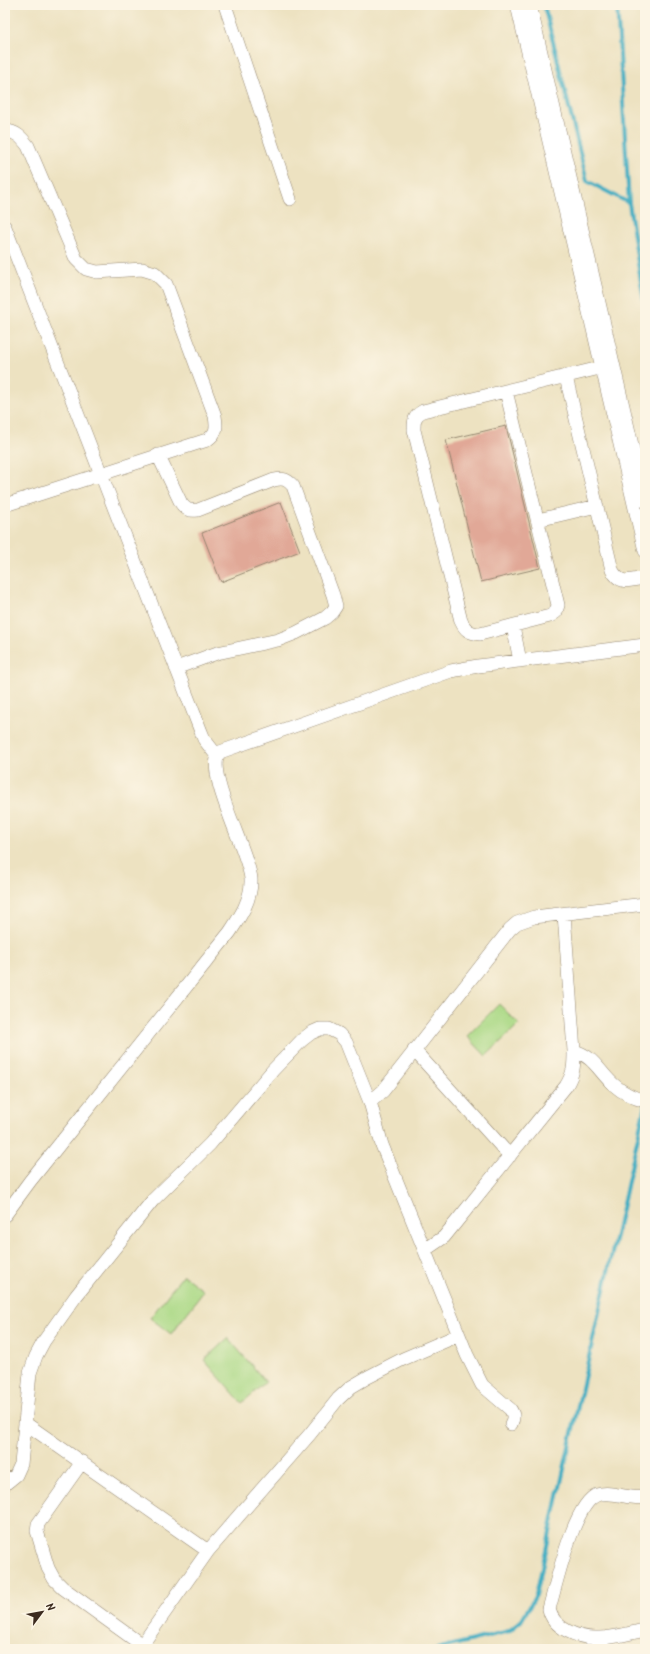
<svg xmlns="http://www.w3.org/2000/svg" width="650" height="1654" viewBox="0 0 650 1654" font-family="Kalam,sans-serif">
<rect width="100%" height="100%" fill="#fcf5e5"/>
<filter id="ink" filterUnits="userSpaceOnUse"><feTurbulence type="fractalNoise" baseFrequency=".025" numOctaves="2"/><feDisplacementMap in="SourceGraphic" scale="8" xChannelSelector="R" yChannelSelector="G"/><feConvolveMatrix kernelMatrix="1 2 1 2 8 2 1 2 1" color-interpolation-filters="sRGB"/></filter>
<filter id="wash" filterUnits="userSpaceOnUse"><feTurbulence type="fractalNoise" baseFrequency=".012" numOctaves="4" result="noise"/><feDisplacementMap in="SourceGraphic" scale="16" xChannelSelector="R" yChannelSelector="G"/><feGaussianBlur stdDeviation="0.9" result="paint"/><feColorMatrix in="noise" values="0 0 0 0 0 0 0 0 0 0 0 0 0 0 0 0 0 1.4 0 .05"/><feComposite in="paint" operator="in"/></filter>
<g filter="url(#wash)">
<rect width="100%" height="100%" fill="#ede2c1"/>
<!-- green -->
<path fill="#abd986" stroke="#738252" d="M499,1004l20,20 -33,32 -19,-20z
M183,1275l21,16 -33,43 -21,-16z
M228,1338l38,44 -24,21 -38,-43z"/>
<g fill="none" stroke-linecap="round" stroke-linejoin="round">
<!-- stream -->
<path stroke="#45afc3" stroke-width="4" d="M544,5l43,176 42,22
M617,5l12,198 16,106
M437,1649l72,-18 12,-10 15,-26 109,-490"/>
</g>
<g id="blocks">
<!-- building -->
<path fill="#e1a897" d="M506,426l34,142 -59,14 -35,-142z
M281,502l19,49 -79,31 -19,-49z"/>
</g>
</g>
<g filter="url(#ink)">
<use href="#blocks" fill-opacity="0" stroke="#948670" stroke-width="1"/>
<g fill="none" stroke-linecap="round" stroke-linejoin="round">
<!-- minor casing -->
<g stroke="#948670" stroke-width="14">
<path id="minor" d="M225,5l65,194
M517,5l128,546
M530,5l115,496
M5,131c11,0 17,7 23,15l48,113 10,10 11,3 45,-3 13,4 11,11 49,132c2,12 2,17 -8,24l-202,65
M5,227l195,502 4,10 13,17
M566,377l46,193c9,16 17,10 33,8
M506,391l52,214 -2,7 -6,4 -70,18c-11,-1 -15,-4 -19,-13l-47,-191c0,-10 0,-14 9,-19l189,-46
M158,455l23,48c5,7 8,8 17,7l76,-30c9,-2 13,-1 19,6l40,109 3,11 -4,6 -7,6 -29,15 -18,7 -61,13 -41,15
M538,520l59,-14
M513,626l7,35
M414,1050l96,106
M574,1051c20,5 25,21 40,34 9,8 20,13 31,16
M370,1102l13,-11 127,-162 7,-6 17,-6 111,-13
M5,1215l25,-34 200,-249c10,-15 22,-33 21,-53 -2,-27 -48,-108 -31,-127l231,-81 27,-5 167,-21
M425,1250l19,-13 122,-151c8,-13 8,-20 8,-35l-10,-137
M25,1423l183,128
M82,1462l-44,62 -1,7 11,37 6,11 9,9 79,57
M5,1484l11,-9 5,-11 9,-91 6,-17 8,-15 32,-45 77,-96 57,-56 63,-74 29,-30 9,-7 9,-4h9l10,5 7,8 24,60 12,43 85,210 15,30 28,24c4,6 4,9 1,15
M645,1497c-16,3 -33,-7 -48,-2 -23,8 -41,90 -48,114 4,19 28,29 47,29 16,1 33,-5 49,-8
M139,1649l69,-98 102,-117 28,-35 13,-12 17,-10 35,-18 56,-24"/>
</g>
<!-- minor -->
<use href="#minor" stroke="#fff" stroke-width="13"/>
</g>
</g>
<!-- margin -->
<rect width="650" height="1654" fill="none" stroke="#fcf5e5" stroke-width="20"/>
<!-- north arrow -->
<g transform="translate(42 1612) rotate(58)" stroke="#fcf5e5" stroke-width="3" paint-order="stroke">
<path d="M0-3L7 15L0 10L-7 15Z" fill="#3b2a1e"/>
<text y="-6" font-size="11" font-weight="bold" text-anchor="middle" fill="#3b2a1e">N</text>
</g>
</svg>
